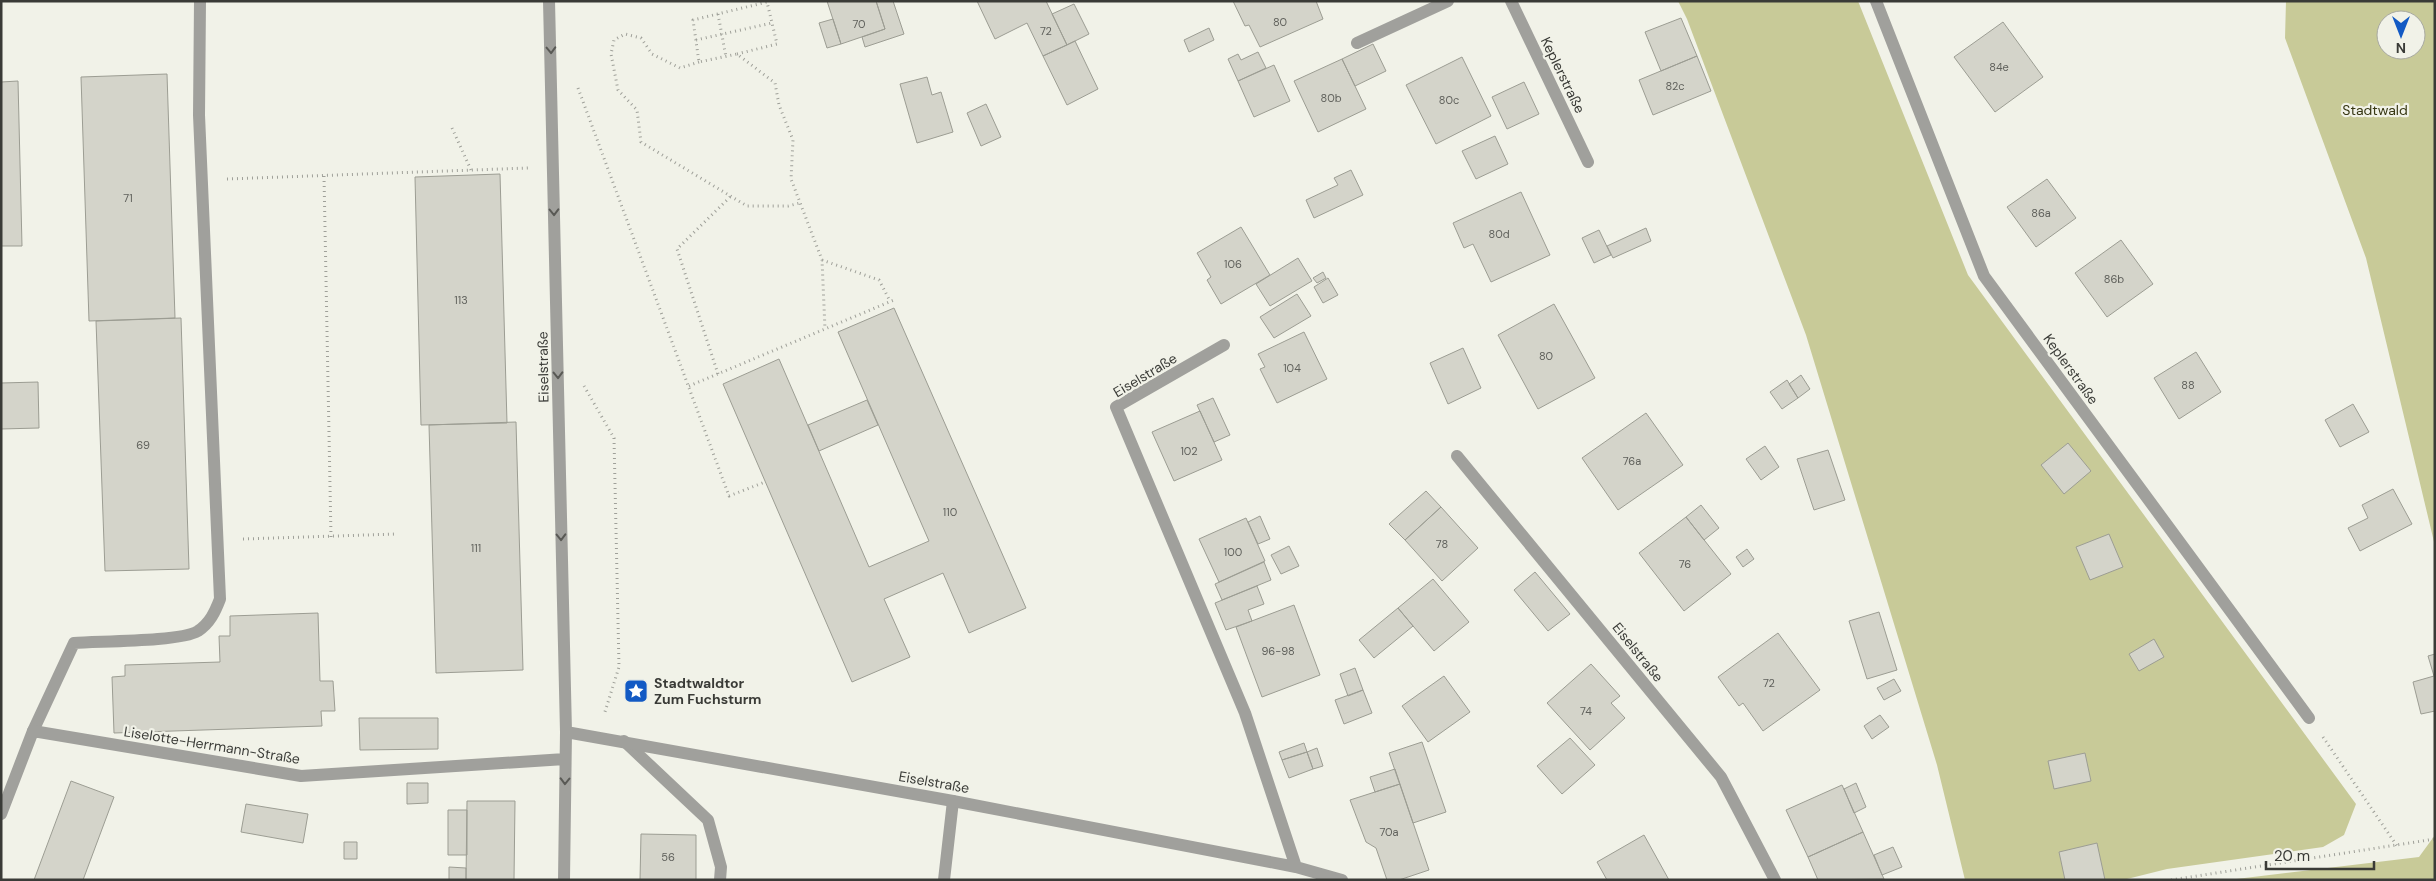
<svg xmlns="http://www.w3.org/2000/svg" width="2436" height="881" viewBox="0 0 2436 881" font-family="'DM Sans',sans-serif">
<rect width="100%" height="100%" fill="#f1f2e8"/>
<!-- green -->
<path fill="#c8ca98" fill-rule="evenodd" d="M1678,1h180l110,274 388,529 -12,31 -21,12 -156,22 -44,11h-158l-28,-115 -131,-430 -119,-316z
M2286,1h149v545l-69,-288 -81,-220zM2386,20h30v30h-30z
M2435,835v45h-207l191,-23z"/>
<!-- building -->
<path fill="#d4d4ca" stroke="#9c9d93" d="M827,1h49l9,28 -44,15z
M876,1h17l11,33 -39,13 -3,-10 23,-8z
M977,1h69l21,44 -24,11 -16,-33 -32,16z
M1233,1h83l7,18 -63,28 -11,-22 -4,1z
M1074,4l15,30 -22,11 -15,-31z
M1681,18l16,38 -36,15 -16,-39z
M833,19l8,25 -14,4 -8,-25z
M2003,22l40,55 -48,35 -41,-55z
M1209,28l5,12 -25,12 -5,-12z
M1075,41l23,48 -31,16 -24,-49z
M1373,44l13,27 -31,15 -13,-27z
M1258,52l8,16 -28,13 -10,-22 10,-5 3,6z
M1697,56l14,35 -58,24 -14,-35z
M1462,57l29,59 -55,28 -30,-59z
M1342,59l24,50 -48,23 -24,-51z
M1274,65l16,36 -36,16 -16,-36z
M167,74l8,244 -86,3 -8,-244z
M927,77l5,18 9,-3 12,40 -36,11 -17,-59z
M18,81l4,165h-21v-164z
M1524,82l15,32 -32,15 -15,-32z
M986,104l15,33 -20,9 -14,-33z
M1495,136l13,28 -32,15 -14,-28z
M1351,170l12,25 -49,23 -8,-18 32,-15 -4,-7z
M500,174l7,249 -86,2 -6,-248z
M2047,179l29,39 -40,29 -29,-40z
M1521,192l29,63 -59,27 -18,-38 -9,4 -11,-25z
M1241,227l29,48 -49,29 -14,-24 4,-3 -14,-24z
M1646,228l5,13 -38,17 -6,-12z
M1599,230l12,25 -17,8 -12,-25z
M2121,240l32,44 -46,33 -32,-44z
M1298,258l14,23 -42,25 -14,-22z
M1323,272l3,6 -9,5 -4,-5z
M1328,278l10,17 -15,8 -9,-16z
M1297,294l14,22 -37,22 -14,-21z
M1554,304l41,74 -57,31 -40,-74z
M894,308l132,300 -57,25 -26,-60 -59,26 26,58 -58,25 -129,-298 56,-25 90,208 60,-26 -91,-209z
M181,318l8,251 -84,2 -9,-250z
M1304,332l23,47 -50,24 -17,-34 5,-2 -7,-13z
M1463,348l18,40 -33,16 -18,-41z
M2196,352l25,40 -42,27 -25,-41z
M1801,375l9,14 -12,9 -9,-14z
M1787,380l11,18 -16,11 -12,-17z
M38,382l1,46 -38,1v-46z
M1213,398l17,37 -16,7 -17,-37z
M867,400l11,25 -59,26 -11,-26z
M2353,404l16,28 -29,15 -15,-27z
M1200,411l22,49 -48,21 -22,-49z
M1646,413l37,52 -65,45 -36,-52z
M516,422l7,248 -87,3 -7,-248z
M2068,443l23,28 -27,23 -23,-29z
M1765,446l14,21 -18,13 -15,-21z
M1828,450l17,50 -31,10 -17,-51z
M2393,489l19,35 -52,27 -12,-23 20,-10 -6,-13z
M1426,491l15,16 -36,33 -16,-16z
M1701,505l18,23 -15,12 -18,-23z
M1441,507l37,41 -36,33 -37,-41z
M1260,516l10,23 -12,5 -10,-22z
M1686,517l45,57 -47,37 -45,-58z
M1246,518l19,43 -46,21 -20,-43z
M2109,534l14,33 -33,13 -14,-33z
M1289,546l10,20 -18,8 -10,-19z
M1747,549l7,10 -11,8 -7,-10z
M1264,562l7,18 -49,20 -7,-16z
M1535,572l35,42 -22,17 -34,-41z
M1433,579l36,43 -35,29 -36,-43z
M1257,586l7,18 -16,6 4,11 -26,9 -11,-27z
M1294,605l26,70 -58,22 -26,-70z
M1398,608l15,18 -39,32 -15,-18z
M1879,612l18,58 -30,9 -18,-58z
M318,613l2,68h13l2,30h-14l1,15 -208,7 -2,-56 13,-1v-11l95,-3 -1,-26h11v-20z
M1778,633l42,57 -57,41 -20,-28 -4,3 -21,-29z
M2154,639l10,18 -25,14 -10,-17z
M2435,654v57l-14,3 -8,-32 21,-6 -6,-20z
M1591,664l29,32 -9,7 14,15 -35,32 -43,-47z
M1355,668l8,22 -15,6 -8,-22z
M1444,676l26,36 -42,30 -26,-36z
M1894,679l7,12 -17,9 -7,-12z
M1363,690l9,23 -28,11 -9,-24z
M1880,715l9,12 -17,12 -8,-13z
M359,718h79v31l-78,1z
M1570,738l25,27 -33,29 -25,-28z
M1422,742l24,70 -33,11 -24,-70z
M1304,743l3,9 -25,8 -3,-8z
M1317,748l6,18 -10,3 -6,-17z
M1307,752l6,17 -24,9 -7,-18z
M2085,753l6,28 -37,8 -6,-28z
M1395,769l5,15 -25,8 -5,-15z
M71,781l43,16 -31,83h-49z
M407,783h21v20l-21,1z
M1856,783l10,24 -12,6 -10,-24z
M1400,784l29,86 -30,10h-12l-11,-32 -10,-6 -16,-42z
M1842,785l21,47 -55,25 -22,-47z
M467,801h48l-1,79h-48z
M246,804l62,10 -5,29 -62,-11z
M448,810h19v45h-19z
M1863,832l21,47 -66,1 -10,-23z
M641,834l55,1v45h-56z
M1644,835l25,45h-62l-10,-18z
M344,842h13v17h-13z
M2097,843l8,37h-40l-6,-28z
M1893,847l9,20 -20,8 -8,-20z
M449,867l17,1v12h-17z"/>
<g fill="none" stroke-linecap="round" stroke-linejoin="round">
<!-- path -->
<path stroke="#9fa099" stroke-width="3" stroke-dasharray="1 4" stroke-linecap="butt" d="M718,14l8,43
M696,40l76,-17
M737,54l40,-10 -10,-42 -74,18 6,42 38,-8 38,29 4,22 14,35 -2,39 31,81 3,69
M699,62l-19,6 -28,-14 -11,-16 -16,-4 -11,6 -3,14 7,36 19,20 4,32 106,64h41l12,-3
M578,88l151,408 36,-14
M452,128l19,42
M324,176l7,361
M227,179l301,-11
M822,260l57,20 11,21
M718,374l-41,-125 54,-53
M584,386l30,52 5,229 -15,48
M689,386l205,-86
M243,539l154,-5
M2323,737l74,109
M2171,880l264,-41"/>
<!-- lane -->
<path stroke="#a0a09c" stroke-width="12" d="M1511,1l77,161
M1876,1l108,275 325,442
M1357,43l91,-42
M33,731l41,-88c25,-2 106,-1 124,-12 12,-8 17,-19 22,-32l-21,-484 1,-114
M624,741l84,79 13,47 -1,13
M944,880l9,-79"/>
<!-- street -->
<path stroke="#a0a09c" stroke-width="12" d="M549,1l17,731 -2,148
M1224,345l-108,62 129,306 51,154
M1457,456l264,321 54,103
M566,732l387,69 343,66 46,13
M1,814l32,-83 268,45 264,-17"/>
</g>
<!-- one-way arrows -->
<defs><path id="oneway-chevron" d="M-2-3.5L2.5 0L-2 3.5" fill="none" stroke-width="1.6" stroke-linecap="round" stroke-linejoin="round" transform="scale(1.25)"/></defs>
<g stroke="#595955">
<use href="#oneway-chevron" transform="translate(551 50) rotate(88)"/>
<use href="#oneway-chevron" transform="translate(554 212) rotate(89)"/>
<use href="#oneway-chevron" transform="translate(558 375) rotate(89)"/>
<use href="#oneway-chevron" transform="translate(561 537) rotate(89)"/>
<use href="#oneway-chevron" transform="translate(565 781) rotate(91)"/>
</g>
<!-- icons -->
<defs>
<g id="sight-square" transform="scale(1.25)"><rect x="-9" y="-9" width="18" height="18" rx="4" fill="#135ac4" stroke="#f1f2e8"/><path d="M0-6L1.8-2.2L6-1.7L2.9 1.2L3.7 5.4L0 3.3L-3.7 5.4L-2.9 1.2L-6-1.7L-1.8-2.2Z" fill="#fff"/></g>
</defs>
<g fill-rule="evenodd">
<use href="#sight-square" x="636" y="691"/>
</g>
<g text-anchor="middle" stroke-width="4.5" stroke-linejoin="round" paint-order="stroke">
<!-- number labels -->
<g font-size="11" fill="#60615c">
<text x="1280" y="26">80</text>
<text x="859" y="28">70</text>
<text x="1046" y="35">72</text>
<text x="1999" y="71">84e</text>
<text x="1675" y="90">82c</text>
<text x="1331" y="102">80b</text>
<text x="1449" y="104">80c</text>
<text x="128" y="202">71</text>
<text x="2041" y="217">86a</text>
<text x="1499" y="238">80d</text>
<text x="1233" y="268">106</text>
<text x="2114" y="283">86b</text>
<text x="461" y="304">113</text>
<text x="1546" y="360">80</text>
<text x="1292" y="372">104</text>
<text x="2188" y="389">88</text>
<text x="143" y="449">69</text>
<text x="1189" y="455">102</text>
<text x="1632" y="465">76a</text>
<text x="950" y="516">110</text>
<text x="1442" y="548">78</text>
<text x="476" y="552">111</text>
<text x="1233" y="556">100</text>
<text x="1685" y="568">76</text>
<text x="1278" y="655">96-98</text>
<text x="1769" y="687">72</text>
<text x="1586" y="715">74</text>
<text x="1389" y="836">70a</text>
<text x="668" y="861">56</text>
</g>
<!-- street labels -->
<g font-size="14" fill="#3a3b37" stroke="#f1f2e8">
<text transform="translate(1563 75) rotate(64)" y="5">Keplerstraße</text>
<text transform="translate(543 367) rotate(-91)" y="5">Eiselstraße</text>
<text transform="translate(2071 369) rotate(54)" y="5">Keplerstraße</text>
<text transform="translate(1145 375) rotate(-31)" y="5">Eiselstraße</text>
<text transform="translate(1638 652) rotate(51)" y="5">Eiselstraße</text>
<text transform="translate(212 745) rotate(9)" y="5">Liselotte-Herrmann-Straße</text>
<text transform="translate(934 782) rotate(10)" y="5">Eiselstraße</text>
</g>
<!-- park labels -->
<g font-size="14" fill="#383814" stroke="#f1f2e8">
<text x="2375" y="115">Stadtwald</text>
</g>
<!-- poi labels -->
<g font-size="14" font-weight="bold" fill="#3a3b37" stroke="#f1f2e8" text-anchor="start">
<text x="654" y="688">Stadtwaldtor<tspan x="654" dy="16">Zum Fuchsturm</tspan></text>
</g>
</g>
<!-- border -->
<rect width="2436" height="881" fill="none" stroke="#3a3b37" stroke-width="5"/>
<!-- north arrow -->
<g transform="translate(2401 35) rotate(180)"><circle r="24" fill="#f1f2e8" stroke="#a8a9a1"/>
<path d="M0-4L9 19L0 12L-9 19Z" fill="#135ac4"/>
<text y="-8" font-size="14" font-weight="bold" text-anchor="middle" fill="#3a3b37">N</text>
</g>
<!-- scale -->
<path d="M2266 861v8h108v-8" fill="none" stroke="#3a3b37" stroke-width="2.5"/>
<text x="2274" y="861" font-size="15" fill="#3a3b37" stroke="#f1f2e8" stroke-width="4" paint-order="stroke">20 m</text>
</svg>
